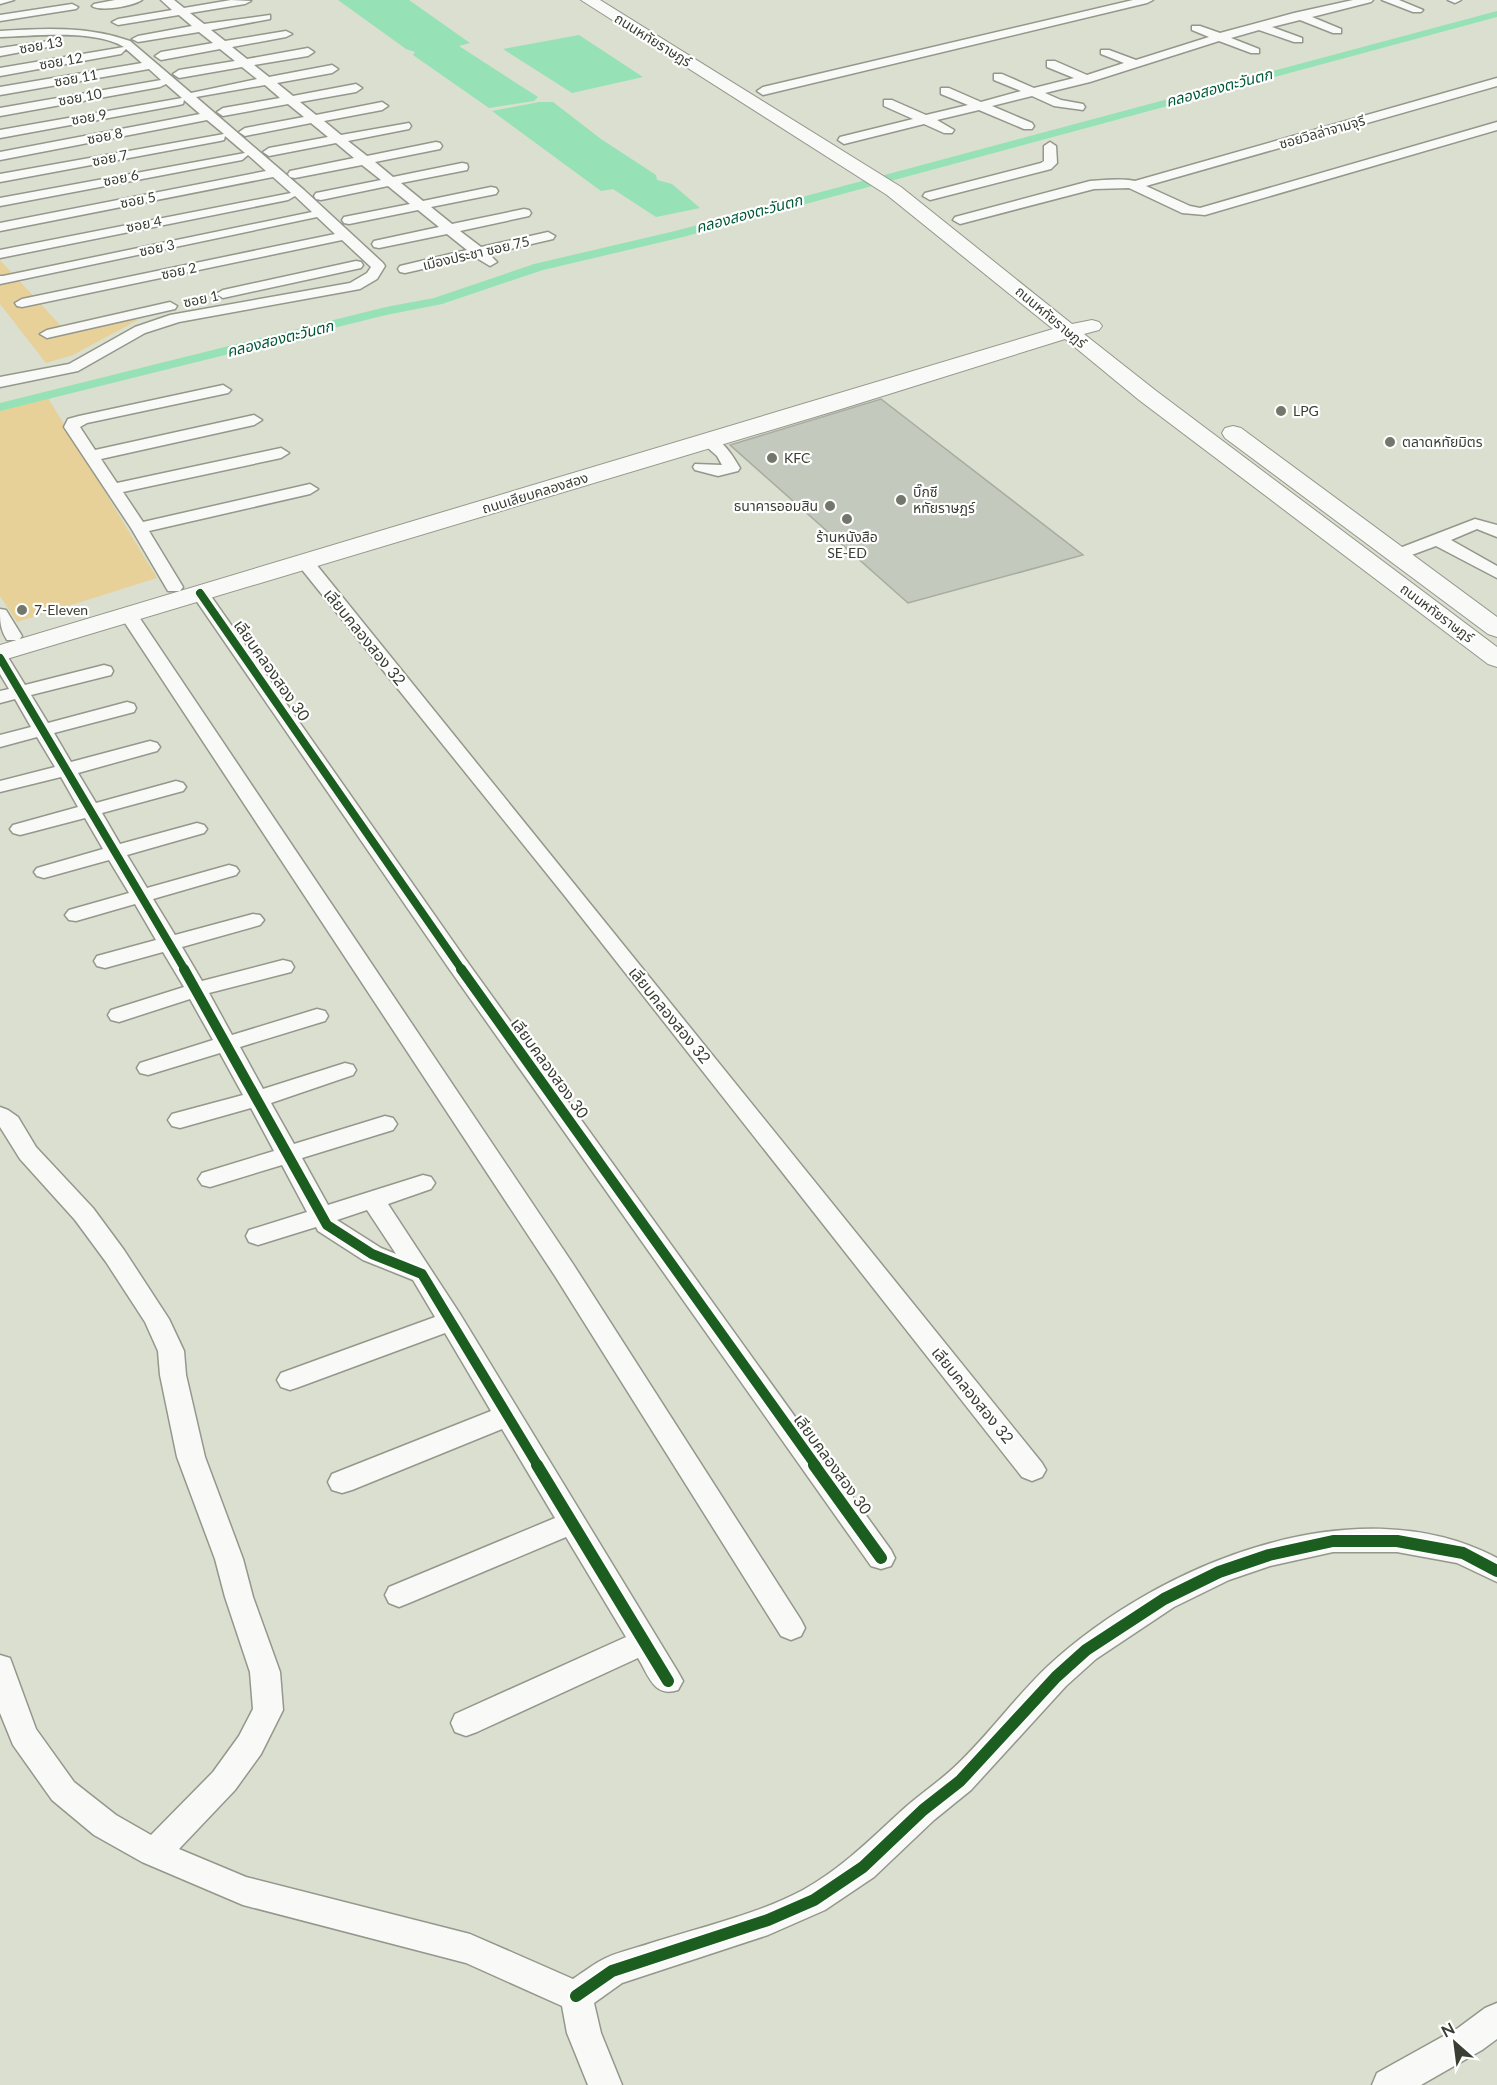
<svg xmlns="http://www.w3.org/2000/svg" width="1497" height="2085" viewBox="0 0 1497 2085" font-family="Lato,'Noto Sans Thai',sans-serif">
<rect width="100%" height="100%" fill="#dadfcf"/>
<!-- green -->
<path fill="#e7d199" d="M0,260l61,66c26,4 51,-8 77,-6l-65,35 -27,8 -46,-59z
M48,398l109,180 -140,44 -17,-26v-186z"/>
<!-- water -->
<path fill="#96e2b6" d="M338,0h71l61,43 -11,3 79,51 -4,4 -45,7 -76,-53 2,-3 -9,-3z
M579,35l64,42 -71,16 -69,-44z
M539,102h14l48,37 55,36 1,5 15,4 28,24 -44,9 -43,-28 -12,2 -109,-80z"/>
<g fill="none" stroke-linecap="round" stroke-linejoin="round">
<!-- canal -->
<path fill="#96e2b6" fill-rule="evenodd" d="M1497,11v6l-814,220 -140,33 -101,34 -56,11 -386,96v-8l386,-96 48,-9 100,-34 141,-33z"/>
</g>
<!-- building -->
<path fill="#c3c9bd" stroke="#a7aca1" stroke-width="1.5" d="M881,399l202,156 -175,48 -178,-158z"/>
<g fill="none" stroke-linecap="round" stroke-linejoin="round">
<!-- minor casing -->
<g stroke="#94978b" stroke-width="3">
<path id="minor" d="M0,0h14l-14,4z
M115,0h27c-9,6 -41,12 -50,6l2,-2z
M161,0h13l10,8 47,-8 20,1 -6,3 -55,9 14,11 66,-9v4l-59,11 14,11 61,-10 6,3 -6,3 -54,10 15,12 61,-11 6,4 -6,4 -54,9 15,12 63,-12 6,4 -6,4 -55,10 16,13 63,-12 6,4 -6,4 -56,10 16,13 66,-13 6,4 -6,4 -58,11 17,14 68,-12 2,3 -2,3 -61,12 19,15 69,-14 4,1 2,3 -2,3 -65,13 18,15 69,-14 5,1 1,3 -1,3 -66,13 22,18 68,-14 5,1 2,3 -2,3 -65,13 21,17 72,-15 5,1 2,3 -2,3 -69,15 21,16 67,-15 7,4 -2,3 -64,15 8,8 -7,4 -15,-9 -70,16 -5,-1 -2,-3 2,-3 67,-16 -20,-16 -68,14 -5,-1 -2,-3 2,-3 65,-14 -21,-17 -69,14 -5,-1 -2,-3 2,-3 66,-13 -22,-18 -67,14 -5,-1 -2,-3 2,-3 65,-13 -19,-15 -67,13 -5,-1 -2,-3 2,-3 64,-13 -18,-15 -67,13 -6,-4 6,-4 59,-11 -17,-14 -66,13 -6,-4 6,-4 59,-11 -16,-13 -65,12 -6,-4 6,-4 57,-10 -15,-13 -69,12 108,93 79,73 2,3 -8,13 -17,10 -181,33 -34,11 -67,38 -78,16v-10l69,-13 66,-37 35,-12 180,-32 17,-10 4,-6 -29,-27 -320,67 -5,-1 -2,-3 7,-4 313,-65 -18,-17 -317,67v-8h3l309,-64 -17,-16 -7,4 -288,58v-8l291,-57 -18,-16 -273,54v-8l266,-52 -18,-16 -6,5 -242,46v-8l245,-45 -20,-17 -1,4 -4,1 -220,41v-8l224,-40 -17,-14 -207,40v-8l200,-38 -16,-14 -1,4 -4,1 -179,33v-8l182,-32 -16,-14 -6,3 -160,29v-8l161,-28 -12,-11 -149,26v-8l142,-24 -16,-14 -5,5 -121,22v-8l124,-21c-30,-18 -90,-11 -124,-10v-6c43,-3 89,-5 130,10l61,52 66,-14 -15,-12 -63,11 -6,-4 6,-4 56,-9 -15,-12 -59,11 -6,-4 6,-4 52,-9 -14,-11 -61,10 -6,-3 6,-3 54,-10 -13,-11 -61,10 -6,-3 6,-3 54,-9z
M1133,0h20l-6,3 -384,92 -6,-4 6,-4z
M1353,0h20l-2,2 -59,15 29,12v4h-8l-33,-13 -28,7 30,11v4h-8l-35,-12 -28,8 28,11v4h-8l-32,-12 -129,41 -45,11 16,7 22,4 2,3 -2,3 -29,-4 -22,-10 -40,10 40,17 2,3 -2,3h-8l-45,-19 -42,10 17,10 -2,3h-8l-20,-9 -80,20 -6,-4 2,-3 73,-18 -29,-13v-6h8l34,15 42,-10 -27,-11v-6h8l32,14 40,-11 -27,-11v-6h8l32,14 40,-10 -27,-11v-6h8l32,14 37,-12 -23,-9v-4h8l27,10 73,-23 -17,-7v-4h8l20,7 74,-20z
M1382,0h17l24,10 -2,2h-8z
M1448,0h13l-6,3z
M72,4l6,3 -2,2 -76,12v-6z
M49,41l4,1v4l-53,10v-8z
M1497,78v8l-351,100 44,20 10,2 297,-86v8l-292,85 -23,-2 -53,-25 -35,1 -134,35 -7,-4 2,-3 135,-36c15,-1 29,-3 45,0z
M1050,142l6,4 1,17 -6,6 -121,31 -7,-4 2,-3 116,-30 3,-2v-15z
M356,261l5,1 2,3 -2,3 -138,30 -7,-4 7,-4z
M170,302l7,4 -2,3 -128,29 -7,-4 7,-4z
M223,385l8,5 -3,3 -141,30 -7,4 15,23 159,-35 8,5 -8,5 -153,34 16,24 164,-35 8,5 -8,5 -158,34 20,30 167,-38 8,5 -8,5 -161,37 34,56 -3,4h-12l-37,-63 -67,-101 4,-8 11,-3z
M708,436c16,4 24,19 32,32l-2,3 -20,5 -23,-6 -2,-3 2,-3 27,1 -5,-9 -17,-15z
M1475,519l22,6v12l-20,-8 -26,11 46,26v12l-61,-32 -38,14 -6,-1 -3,-4 3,-4z
M305,557l6,1 731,905 4,7 -4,7 -10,4 -10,-4 -458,-582 -265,-329 -3,-4 3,-4z
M200,588l6,1 260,371 425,590 4,8 -4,8 -10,3 -10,-3 -421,-596 -259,-377 3,-4z
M0,609l6,1 16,26 -3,4h-12c-7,-11 -7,-19 -7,-31z
M128,609l6,1 3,4 436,650 228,356 4,8 -4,8 -10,4 -10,-4 -226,-360 -436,-662 3,-4z
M0,653l6,1 19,31 79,-20 7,2 2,4 -2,4 -80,20 17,28 79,-21 7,2 2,4 -2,4 -80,21 17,29 79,-21 7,2 3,4 -3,4 -79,22 18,30 80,-22 7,2 3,4 -3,4 -81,22 18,31 77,-21 7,2 3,4 -3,4 -77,22 20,33 82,-23 7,2 3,4 -3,4 -83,24 22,36 78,-21 7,1 4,5 -4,5 -78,22 20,34 81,-21 8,2 3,5 -3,5 -82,21 23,42 85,-26 8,2 3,5 -3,5 -85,26 23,42 82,-26 8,2 3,5 -3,5 -82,28 23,41 91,-28 8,2 4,6 -4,6 -91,28 26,47 95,-30 8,2 4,6 -4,6 -43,15 72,110 218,358 5,9 -5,9c-24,8 -29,-14 -40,-32l-161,74 -11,4 -11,-4 -4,-9 4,-9 171,-77 -60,-100 -157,66 -10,4 -10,-4 -4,-8 4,-8 166,-69 -53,-89 -150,61 -10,3 -10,-3 -4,-8 4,-8 159,-63 -46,-78 -146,54 -9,3 -9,-3 -4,-7 4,-7 154,-56 -22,-37 -50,-20 -45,-29 -2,-4 -58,18 -9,-3 -3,-6 3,-6 58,-18 -25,-47 -72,22 -8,-2 -4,-6 4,-6 72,-22 -23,-43 -71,20 -8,-2 -4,-6 4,-6 71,-19 -23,-42 -72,22 -8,-2 -3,-5 3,-5 73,-23 -23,-41 -71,23 -8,-2 -3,-5 3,-5 73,-23 -21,-35 -58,16 -8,-2 -3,-5 3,-5 59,-16 -21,-36 -59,17 -7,-1 -4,-5 4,-5 60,-17 -20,-33 -65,18 -7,-2 -3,-4 3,-4 66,-19 -18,-31 -65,17 -7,-2 -3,-4 3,-4 65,-18 -17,-30 -61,15v-11l55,-14 -18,-30 -37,10v-12l31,-8 -16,-28 -15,4v-12l9,-2 -9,-15zM367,1210l29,44 -15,-6 -44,-28z
M0,1107l8,3 10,7 18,30 57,61 31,42 45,69 15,32 2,24 19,82 38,102 10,38 27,75 3,38 -22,44 -26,36 -56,59 67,28 224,57 103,45c9,-6 18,-13 27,-18 15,-9 34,-12 51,-18 50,-16 105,-28 152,-53 36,-20 66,-49 96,-77 16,-15 34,-27 50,-41 36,-32 64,-73 99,-106 109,-101 307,-183 449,-108v24l-40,-19 -60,-11h-64l-63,14 -41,14 -55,27 -78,52 -30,27 -95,104 -37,30 -60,57 -49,33 -57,25 -146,48 -28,20 7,30 21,52h-34l-21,-52 -5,-27 -96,-43 -223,-58 -101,-43 -48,-27 -42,-35 -39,-55 -13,-32v-58l10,3 26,71 38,53 42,33 35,20 62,-63 26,-36 14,-27 -3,-37 -25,-75 -10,-38 -38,-102 -17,-82 -2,-24 -13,-29 -39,-60 -31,-42 -55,-61 -20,-32z
M1497,2003v36l-15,11 -61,35h-49l5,-12 81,-45 27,-20z"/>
</g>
<!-- secondary casing -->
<g stroke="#94978b" stroke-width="2">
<path id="secondary" d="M581,0h19l301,187 171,137 20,-4 7,2 3,4 -3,4 -15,4 71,56 342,257v20l-9,-3 -349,-264 -74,-61 -224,70 -841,252v-16l1053,-316 -166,-134z
M1233,426l8,2 256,189v20l-9,-3 -263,-196 -3,-5 3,-5z"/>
</g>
<!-- minor -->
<use href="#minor" fill="#f9faf8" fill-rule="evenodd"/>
<!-- secondary -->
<use href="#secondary" fill="#f9faf8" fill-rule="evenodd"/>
<!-- cycleway-far2 casing -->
<g stroke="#fff" stroke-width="10">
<path id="cycleway-far2" d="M200,593l262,377
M0,658l185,312"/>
</g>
<!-- cycleway-far1 casing -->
<g stroke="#fff" stroke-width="14">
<path id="cycleway-far1" d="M184,969l143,256 45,29 50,20 116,192
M461,969l355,497"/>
</g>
<!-- cycleway casing -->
<g stroke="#fff" stroke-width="16">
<path id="cycleway" d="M537,1465l131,216
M814,1465l67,93
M576,1996l36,-25 156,-51 46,-20 49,-33 60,-57 37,-29 96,-104 30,-27 78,-51 55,-27 50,-17 64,-14h64l66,12 34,18"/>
</g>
<!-- cycleway-far2 -->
<use href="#cycleway-far2" stroke="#1b5e20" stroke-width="8"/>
<!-- cycleway-far1 -->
<use href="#cycleway-far1" stroke="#1b5e20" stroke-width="10"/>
<!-- cycleway -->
<use href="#cycleway" stroke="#1b5e20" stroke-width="12"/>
</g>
<!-- markers -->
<g fill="#73766a" stroke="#fff" stroke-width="2">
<circle cx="1281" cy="411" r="6"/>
<circle cx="1390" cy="442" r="6"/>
<circle cx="772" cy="458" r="6"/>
<circle cx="901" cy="500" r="6"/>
<circle cx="830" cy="506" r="6"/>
<circle cx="847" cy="519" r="6"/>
<circle cx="22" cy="610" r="6"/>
</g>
<g text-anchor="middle" stroke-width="4.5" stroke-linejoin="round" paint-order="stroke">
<!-- far-street labels -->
<g font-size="14" fill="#3b3e33" stroke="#fff">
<text transform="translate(653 40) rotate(32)" y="5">ถนนหทัยราษฎร์</text>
<text transform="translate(41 45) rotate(-10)" y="5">ซอย 13</text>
<text transform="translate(61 61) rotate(-10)" y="5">ซอย 12</text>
<text transform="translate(76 78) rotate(-10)" y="5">ซอย 11</text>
<text transform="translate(80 97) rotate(-10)" y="5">ซอย 10</text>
<text transform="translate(89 117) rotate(-10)" y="5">ซอย 9</text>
<text transform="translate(1322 132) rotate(-16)" y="5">ซอยวิลล่าจามจุรี</text>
<text transform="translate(105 136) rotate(-11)" y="5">ซอย 8</text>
<text transform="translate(110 158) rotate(-11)" y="5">ซอย 7</text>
<text transform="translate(121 178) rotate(-11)" y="5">ซอย 6</text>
<text transform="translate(138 200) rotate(-11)" y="5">ซอย 5</text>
<text transform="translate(144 224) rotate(-11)" y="5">ซอย 4</text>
<text transform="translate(157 248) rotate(-12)" y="5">ซอย 3</text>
<text transform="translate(476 253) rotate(-13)" y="5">เมืองประชา ซอย 75</text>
<text transform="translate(179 271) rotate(-12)" y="5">ซอย 2</text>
<text transform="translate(201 299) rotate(-12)" y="5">ซอย 1</text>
<text transform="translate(1051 317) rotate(40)" y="5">ถนนหทัยราษฎร์</text>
<text transform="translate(535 493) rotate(-17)" y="5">ถนนเลียบคลองสอง</text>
<text transform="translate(1437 613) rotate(37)" y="5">ถนนหทัยราษฎร์</text>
</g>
<!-- far-poi labels -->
<g font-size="14" fill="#3b3e33" stroke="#fff" text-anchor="start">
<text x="1293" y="416">LPG</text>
<text x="1402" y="447">ตลาดหทัยมิตร</text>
<text x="784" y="463">KFC</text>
<text x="913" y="497">บิ๊กซี<tspan x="913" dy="16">หทัยราษฎร์</tspan></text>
<text x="818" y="511" text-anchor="end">ธนาคารออมสิน</text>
<text x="847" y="542" text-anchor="middle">ร้านหนังสือ<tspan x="847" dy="16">SE-ED</tspan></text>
<text x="34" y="615">7-Eleven</text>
</g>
<!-- far-water labels -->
<g font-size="15" font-style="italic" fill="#005836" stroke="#fff">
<text transform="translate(1219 88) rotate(-15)" y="5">คลองสองตะวันตก</text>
<text transform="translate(749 214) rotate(-15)" y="5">คลองสองตะวันตก</text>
<text transform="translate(280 339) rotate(-14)" y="5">คลองสองตะวันตก</text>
</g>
<!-- street labels -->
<g font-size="16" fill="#3b3e33" stroke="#fff">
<text transform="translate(365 637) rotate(51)" y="6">เลียบคลองสอง 32</text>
<text transform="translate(272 670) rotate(55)" y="6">เลียบคลองสอง 30</text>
<text transform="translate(670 1015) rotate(51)" y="6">เลียบคลองสอง 32</text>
<text transform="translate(550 1068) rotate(54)" y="6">เลียบคลองสอง 30</text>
<text transform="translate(973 1395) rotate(51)" y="6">เลียบคลองสอง 32</text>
<text transform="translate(833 1464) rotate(54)" y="6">เลียบคลองสอง 30</text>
</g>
</g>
<!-- north arrow -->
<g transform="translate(1455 2043) rotate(332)" stroke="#ffffff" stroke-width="4.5" paint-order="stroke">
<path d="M0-4.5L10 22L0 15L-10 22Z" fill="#3b3e33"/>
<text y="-9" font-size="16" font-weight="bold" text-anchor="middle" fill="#3b3e33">N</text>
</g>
</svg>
